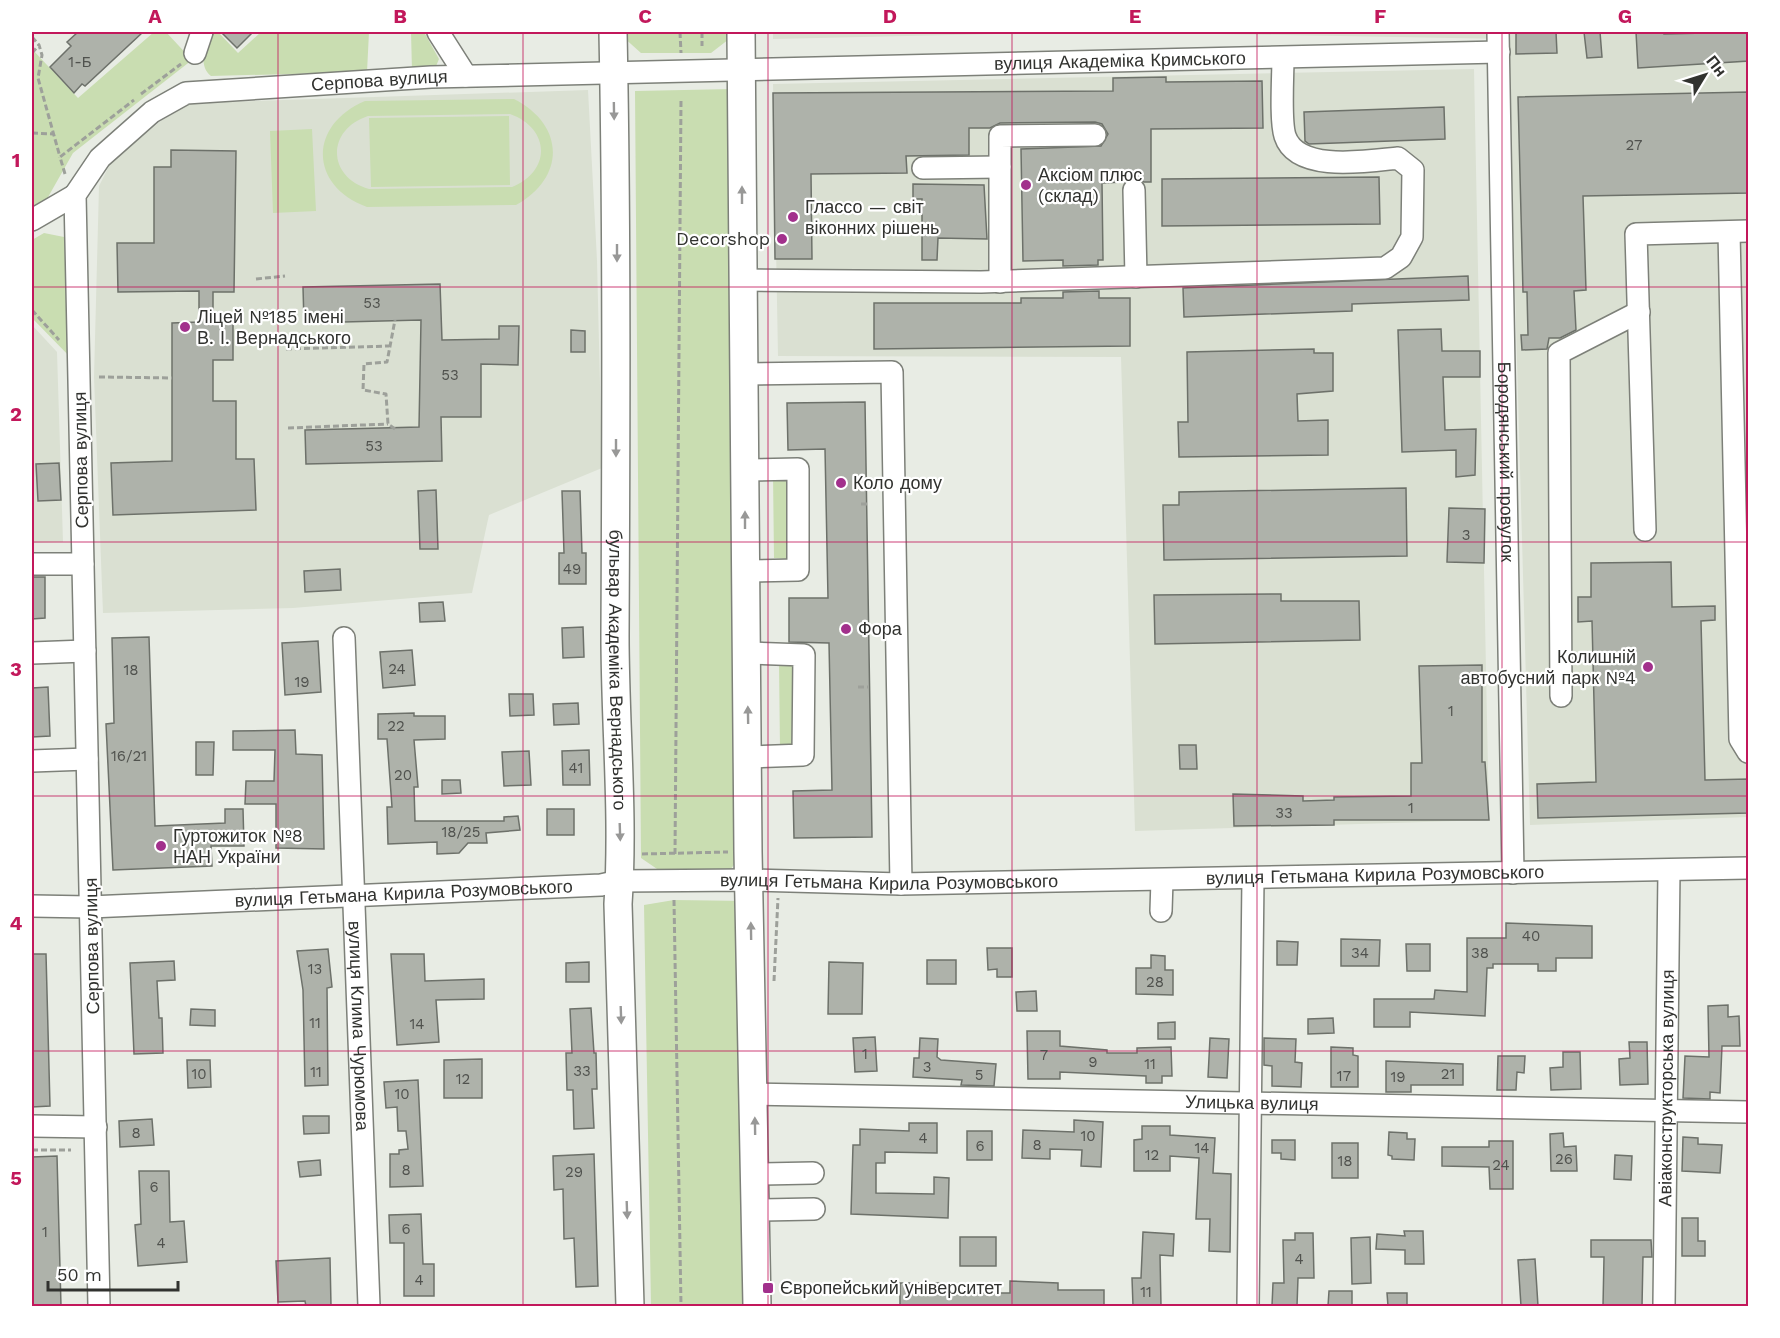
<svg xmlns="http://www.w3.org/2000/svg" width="1780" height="1338" viewBox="0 0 1780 1338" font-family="'Work Sans',sans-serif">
<rect width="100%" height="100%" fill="#e8ece4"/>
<!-- built -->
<path fill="#dae0d2" d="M773,32h315l-315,7z
M1105,32h643v785l-218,8 -22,-786z
M1474,69l15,751 -354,11 -14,-474 -343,-1 -5,-272z
M588,90l9,170 5,208 -113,47 -17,78 -179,15 -190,5 -9,-236 5,-191 12,-24 51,-42 30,-17z
M32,325l25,27 6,190 -31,1z"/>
<!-- green -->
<path fill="#c9ddb1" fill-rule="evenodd" d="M154,32h12l26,28 -119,93 -30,53 -11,7v-164l46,49z
M207,32h11l20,21 23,-21h108l-2,40 -156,4c-13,-10 -6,-30 -4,-44z
M411,32h13l15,27 -5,12h-22z
M622,32h111v4l-22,17h-70l-19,-17z
M733,89l7,768 -10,13 -70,1 -19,-13 -6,-767z
M514,99c51,26 52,78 2,106l-149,2c-58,-21 -59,-82 -2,-106zM510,114c40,14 42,57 2,73l-143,2c-42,-12 -43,-59 -1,-73z
M509,116l1,69 -139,2 -2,-69z
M312,129l4,82 -43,2 -3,-82z
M44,233l20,4 5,11 4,112 -41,-42v-78z
M773,474l18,6 2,70 -7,9 -12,-1z
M779,663l12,1 7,6v68l-7,10 -11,1z
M674,900l72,1 12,405h-107l-7,-401z"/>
<!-- building -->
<path fill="#aeb2aa" stroke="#6d716a" stroke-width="1.5" d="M78,32h65l-58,54 -3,-2 -8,9 -24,-26 21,-21 -4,-4z
M221,32h32l-16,16z
M1516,32h40l1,21 -41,1z
M1584,32h16l2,25 -15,1z
M1636,32h28v2l85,-2v29l-111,7z
M1166,77v5l96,-1 1,47 -112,1v53h-7l-10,-5 -10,5 -22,1 1,77h-5v5l-35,1v-6l-40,1 -2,-112 80,-3 7,-12 -6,-10 -7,-2 -95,1 -10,5h-21v27l-63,1 1,17 -96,1 1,85h-37l-2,-166 340,-2v-13z
M1749,92v101l-166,3 3,94 -12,1 2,39 -16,8h-11l-2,11 -25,1 -1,-15h7l-1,-43h-4l-5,-195z
M1444,107l1,32 -136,5 -4,-3 -1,-29z
M171,150l65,1 -2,141h-21v31l20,-1v38h-20v41h23v58h18l2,51 -143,5 -2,-52 61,-2v-138l27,-1v-31l-81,1 -1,-49h37v-76h17z
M1379,177l1,47 -218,2v-47z
M913,184l71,1 3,54 -49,-1 -1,22h-15v-61h-9z
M1468,276l1,24 -117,4v7l-168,6 -1,-29z
M440,284l2,56 57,-1v-13h20l-1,39 -37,-1v53h-40l1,44 -136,3 -1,-34 114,-3 2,-107 -117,3 -1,-36z
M1099,291v7h31v48l-256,3v-46h147v-5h42v-6z
M1441,329l1,22h38v26h-37l2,53 31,-1 -1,46 -19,2v-27l-54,2 -4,-122z
M571,330l14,1v21h-14z
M1314,349v4h19v38l-36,3 1,27 30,-1v35l-149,2 -1,-35h10l-1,-70z
M865,402l7,435 -78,1 -1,-47 39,-1 -3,-147 -40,-1v-44h39l-3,-149 -37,1 -1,-47z
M59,463l2,37 -23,1 -2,-37z
M1406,488l1,68 -243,4 -1,-55h16v-13z
M436,490l2,59h-18l-2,-58z
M562,491h18l2,62h4v31h-27v-31h5z
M1449,508l36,1 -1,54 -37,-1z
M1671,562l1,45 43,-1v14l-14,1 4,159 44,-1v34l-211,5 -1,-34 59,-2 -4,-161 -14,1v-25h13v-34z
M340,569l1,21 -36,2 -1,-21z
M32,577h13v41l-13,1z
M1281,594v7h78l1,39 -205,4 -1,-49z
M443,602l2,19 -25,1 -1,-19z
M583,627l1,30 -21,1 -1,-30z
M149,637l6,189 70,-3v-14h18l1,37h-33l1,20 -99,4 -7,-146 8,-1 -2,-85z
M318,641l3,51 -36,3 -3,-52z
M412,650l3,35 -32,3 -3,-36z
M1482,665v97h3l4,58h-155v5l-100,1 -1,-32 70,2v5l31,-1v-3l77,-1v-33h11l-3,-97z
M48,687l2,49 -18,1v-49z
M509,694h24l1,21 -24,1z
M578,703l1,21 -25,1 -1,-21z
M414,713v3h31v23l-31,1 4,47h-4l1,34h89v-4l14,-1 2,14 -34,3 1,10h-19l-9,10 -22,1v-12l-49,2 -1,-37h5l-5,-68h-9v-25z
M295,730l1,24 26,1 2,94 -48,-1v-44h-31l1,-23h28l1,-31h-42v-19z
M196,742h18l-1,33h-17z
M1179,745h17l1,24h-17z
M589,750l1,35h-27l-1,-34z
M529,751l2,34 -27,1 -2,-34z
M442,780h18l1,13 -19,1z
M547,809h27v26h-27z
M1506,923l86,3v32h-36v13h-18v-7h-45v4h-6l-2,48 -75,-4v15h-36v-28h60l1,-9 32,2v-54h39z
M1341,939l39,1 -1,26h-38z
M1277,941l21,1 -1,23h-20z
M1406,944h24v27h-23z
M987,948h25v29h-15v-8l-9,1z
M328,949l4,38 -5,1 1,97 -23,1 -2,-96 -6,-39z
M32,954h14l4,152 -18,1z
M391,954h33l1,27 59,-2v20l-48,1 3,42 -42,3z
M1151,955l14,1v14h8v25l-37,-1v-26h15z
M927,960h29v24h-29z
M174,961l1,19 -18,1 2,37h3l1,35 -29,1 -4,-91z
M589,962v20h-23v-19z
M829,962l34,1 -1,51h-34z
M1036,991l1,20h-20l-1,-19z
M1728,1005v12l11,-1 1,30h-18l-2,47 -10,-1v7l-27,-1 2,-42 24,1 -1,-51z
M591,1008l3,45h2l1,36h-5l2,39 -20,1 -1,-39h-6l-1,-37h6l-2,-44z
M191,1009l24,1v16l-25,-1z
M1333,1018l1,15 -26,1v-15z
M1175,1022v17h-17v-16z
M1027,1031h33v15l47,4v3h30v-5l34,-1 1,29h-10v7h-16v-7l-86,-4v7h-32z
M875,1037l2,34 -22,1 -2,-34z
M920,1038l18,1 -1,18 4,3 55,4 -2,22 -33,-1 1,-5 -49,-3 1,-19h5z
M1210,1038l19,1 -2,39 -19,-1z
M1264,1038l32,1 -1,23 7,1 -1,24 -29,-1v-20l-8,-1z
M1629,1042h18l1,42 -28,1 -1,-26 11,-1z
M1331,1047l22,1v7l5,1v31h-27z
M1563,1052h17l1,37 -30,1 -1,-22 13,-1z
M1498,1056h27l-1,17 -7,-1 -1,18h-19z
M482,1059v39h-38v-38z
M187,1060h23l1,27 -23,1z
M1386,1061l77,3v21h-52v7h-25z
M418,1080l5,106 -33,1v-33h9v-4l9,-1 -2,-18h-8l-1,-24 -11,1 -2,-26z
M303,1116h26v17l-25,1z
M152,1119l2,26 -34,2 -1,-26z
M1074,1120l29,2 -2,45 -20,-1 1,-16 -32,-1v10l-28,-1 1,-28 51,2z
M909,1123h28v30l-52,-1v11h-9v30l58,1v-17l15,1 -1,40 -97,-4 2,-69h7v-16l49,2z
M1142,1126h28v9l45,3 -2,35 18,1 -1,78 -21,-1 1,-32h-14l3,-61 -29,-2v15h-36v-31l8,-1z
M967,1131h25v29h-25z
M1389,1132l18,1v6h8l-1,21 -22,-1v-3l-4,-1z
M1563,1133l1,14 12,-1 1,25h-26l-1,-37z
M1683,1137l15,1v6l24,1 -2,28 -38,-2z
M1272,1140h23v20l-14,-1v-6h-9z
M1489,1141h24v48h-23l-1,-22 -47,-1v-19h47z
M1332,1143h26v35h-26z
M594,1154l4,132 -22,1 -2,-49 -10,1 -1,-50 -9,1 -1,-34z
M1615,1155l17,1 -1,24 -17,-1z
M57,1156l4,150h-29v-149z
M320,1160l1,15 -21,2 -2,-15z
M139,1171h30l1,51 14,-1 3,41 -49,4 -3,-41 6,-1z
M421,1214l2,50h11v32h-30v-53h-14l-1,-28z
M1682,1218h16v23h7v15h-23z
M1404,1231h19l1,33h-19v-14l-29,-1 1,-15 28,2z
M1143,1232l31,2 -1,22 -13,-1 1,51h-28l-1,-28h9z
M1295,1233h18l1,45h-16l-1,28h-25l1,-23h11l-1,-43h12z
M960,1237h36v29h-36z
M1370,1237l1,46 -19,1 -1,-46z
M1591,1240h60l1,17h-9l-1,49h-39l1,-49h-13z
M330,1258l1,48h-25l-1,-5 -27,1 -2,-41z
M1535,1259l3,47h-17l-3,-46z
M1010,1281l48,2v7h46v16h-204v-23h41v10h69z
M1329,1291h23v15h-24z
M1387,1293h20v13h-19z"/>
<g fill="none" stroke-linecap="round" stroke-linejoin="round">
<!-- minor casing -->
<g stroke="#7d8079" stroke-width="24">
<g id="minor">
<path d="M438,32l28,44"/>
<path id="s1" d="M1498,32l15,841"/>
<path d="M195,53l7,-21"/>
<path d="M923,168l77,-1"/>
<path d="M1134,190l2,87"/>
<path d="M32,220l43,-25"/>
<path d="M1729,232l11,507 8,13"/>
<path d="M743,280l238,2 404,-14 16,-11 11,-20 1,-67 -15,-12c-30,3 -101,15 -113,-22 -5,-16 -2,-60 -2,-78"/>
<path d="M1000,282v-146l95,-1"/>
<path d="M743,374l149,-2 9,512"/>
<path d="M745,470l53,-1v101l-53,1"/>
<path d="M1645,530l-9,-296 112,-3"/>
<path d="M32,564h51"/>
<path id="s2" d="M344,638l25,668"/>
<path d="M32,653l53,-2"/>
<path d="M747,653l57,2 -1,100 -55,2"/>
<path d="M1561,696l-2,-343 80,-41"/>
<path d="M32,761l55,-2"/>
<path id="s3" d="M32,906l58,1 511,-22 18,-4 130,-1 152,4 847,-16"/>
<path d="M1161,911l1,-31"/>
<path id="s4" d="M754,1094l994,18"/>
<path d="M32,1126l64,1"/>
<path d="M755,1174l58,-1"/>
<path d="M756,1210l58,-1"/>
<path id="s5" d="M99,1306l-24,-1111 25,-37 52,-46 34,-19 245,-16 1068,-25"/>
<path d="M1248,1306l5,-428"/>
<path id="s6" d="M1664,1306l5,-436"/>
</g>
</g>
<!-- major casing -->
<g stroke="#7d8079" stroke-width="30">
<g id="major">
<path id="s7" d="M613,32c4,201 3,402 2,604 0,89 9,179 3,268l12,402"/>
<path d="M741,32l7,820 9,454"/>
</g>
</g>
<!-- path -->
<path stroke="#9da09a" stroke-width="3" stroke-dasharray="6 3" stroke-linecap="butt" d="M680,32l1,21
M702,32v14
M32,37l7,8 3,10 -4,23 22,79
M32,53l7,-8
M141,94l40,-30
M32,133l21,1
M65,174l-5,-17 74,-57
M256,279l29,-3
M32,310l27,30
M286,349l103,-3
M99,377l73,1
M288,428l100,-4
M395,429l-7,-5 -2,-30 -23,-4 1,-26 23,-2 8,-42
M861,504h7
M858,687h10
M642,854l86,-2
M675,854l6,-755
M674,900l7,406
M774,981l4,-83
M32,1150h39"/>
<!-- minor -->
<use href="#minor" stroke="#fff" stroke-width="21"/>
<!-- major -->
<use href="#major" stroke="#fff" stroke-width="27"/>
</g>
<!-- one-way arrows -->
<defs><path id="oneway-solid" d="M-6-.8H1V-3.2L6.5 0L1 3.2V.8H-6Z" transform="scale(1.5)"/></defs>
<g fill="#989897">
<use href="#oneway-solid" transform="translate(614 111) rotate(89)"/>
<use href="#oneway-solid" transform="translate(742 195) rotate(-90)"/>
<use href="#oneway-solid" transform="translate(617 253) rotate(90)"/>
<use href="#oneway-solid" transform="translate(616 448) rotate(90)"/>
<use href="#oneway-solid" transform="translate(745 520) rotate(-90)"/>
<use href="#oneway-solid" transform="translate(748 715) rotate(-91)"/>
<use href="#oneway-solid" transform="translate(620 832) rotate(88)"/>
<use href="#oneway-solid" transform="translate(751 931) rotate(-91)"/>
<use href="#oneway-solid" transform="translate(621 1015) rotate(88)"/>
<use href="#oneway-solid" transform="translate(755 1126) rotate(-91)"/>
<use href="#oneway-solid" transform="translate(627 1210) rotate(88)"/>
</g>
<!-- grid -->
<path fill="none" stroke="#c2185b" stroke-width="1.5" stroke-opacity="0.55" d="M278,32v1274M523,32v1274M768,32v1274M1012,32v1274M1257,32v1274M1502,32v1274M32,287h1716M32,542h1716M32,796h1716M32,1051h1716"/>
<!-- markers -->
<g fill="#a2308c" stroke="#fff" stroke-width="2">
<circle cx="1026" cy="185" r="6"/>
<circle cx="793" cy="217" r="6"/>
<circle cx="782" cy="239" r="6"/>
<circle cx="185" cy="327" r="6"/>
<circle cx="841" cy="483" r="6"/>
<circle cx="846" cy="629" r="6"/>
<circle cx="1648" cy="667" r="6"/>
<circle cx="161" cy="846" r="6"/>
<rect x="762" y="1282" width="12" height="12" rx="3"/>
</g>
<g text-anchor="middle" stroke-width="4.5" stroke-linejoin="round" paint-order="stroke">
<!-- number labels -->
<g font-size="15" fill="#50524e">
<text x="80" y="67">1-Б</text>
<text x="1634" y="150">27</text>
<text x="372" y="308">53</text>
<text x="450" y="380">53</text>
<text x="374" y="451">53</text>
<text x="1466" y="540">3</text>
<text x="572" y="574">49</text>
<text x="397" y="674">24</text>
<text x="131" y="675">18</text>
<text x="302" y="687">19</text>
<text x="1451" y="716">1</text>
<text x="396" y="731">22</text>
<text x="129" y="761">16/21</text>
<text x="576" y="773">41</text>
<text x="403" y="780">20</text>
<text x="1411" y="813">1</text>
<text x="1284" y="818">33</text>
<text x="461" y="837">18/25</text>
<text x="1531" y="941">40</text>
<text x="1360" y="958">34</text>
<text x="1480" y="958">38</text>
<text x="315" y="974">13</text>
<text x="1155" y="987">28</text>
<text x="315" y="1028">11</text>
<text x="417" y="1029">14</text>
<text x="865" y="1059">1</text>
<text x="1044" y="1060">7</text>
<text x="1093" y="1067">9</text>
<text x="1150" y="1069">11</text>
<text x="927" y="1072">3</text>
<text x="582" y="1076">33</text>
<text x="316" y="1077">11</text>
<text x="199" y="1079">10</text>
<text x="1448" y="1079">21</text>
<text x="979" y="1080">5</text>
<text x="1344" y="1081">17</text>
<text x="1398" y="1082">19</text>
<text x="463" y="1084">12</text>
<text x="402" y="1099">10</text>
<text x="136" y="1138">8</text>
<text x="1088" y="1141">10</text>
<text x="923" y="1143">4</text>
<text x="1037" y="1150">8</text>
<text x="980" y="1151">6</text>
<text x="1202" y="1153">14</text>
<text x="1152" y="1160">12</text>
<text x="1564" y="1164">26</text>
<text x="1345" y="1166">18</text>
<text x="1501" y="1170">24</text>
<text x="406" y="1175">8</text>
<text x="574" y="1177">29</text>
<text x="154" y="1192">6</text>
<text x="406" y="1234">6</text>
<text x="45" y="1237">1</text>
<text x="161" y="1248">4</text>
<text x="1299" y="1264">4</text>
<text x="419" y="1285">4</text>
<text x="1146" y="1297">11</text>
</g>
<!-- street labels -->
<g font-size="18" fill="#31322f" stroke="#fff">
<text dy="6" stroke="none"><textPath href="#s5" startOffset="2199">вулиця Академіка Кримського</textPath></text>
<text dy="6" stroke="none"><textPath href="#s5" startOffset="1458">Серпова вулиця</textPath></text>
<text transform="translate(81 460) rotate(-91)" y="6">Серпова вулиця</text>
<text dy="6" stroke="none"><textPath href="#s1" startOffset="430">Бородянський провулок</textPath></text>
<text dy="6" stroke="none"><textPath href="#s7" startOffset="638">бульвар Академіка Вернадського</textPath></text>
<text dy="6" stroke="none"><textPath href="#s3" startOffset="1344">вулиця Гетьмана Кирила Розумовського</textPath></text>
<text dy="6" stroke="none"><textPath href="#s3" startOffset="858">вулиця Гетьмана Кирила Розумовського</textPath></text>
<text dy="6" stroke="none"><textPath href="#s3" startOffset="372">вулиця Гетьмана Кирила Розумовського</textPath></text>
<text transform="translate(92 946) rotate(-91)" y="6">Серпова вулиця</text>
<text dy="6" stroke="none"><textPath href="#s2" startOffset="388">вулиця Клима Чурюмова</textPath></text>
<text dy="6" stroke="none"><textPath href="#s6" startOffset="218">Авіаконструкторська вулиця</textPath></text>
<text dy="6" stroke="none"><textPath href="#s4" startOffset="498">Улицька вулиця</textPath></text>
</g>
<!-- poi labels -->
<g font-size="18" fill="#31322f" stroke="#fff" text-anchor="start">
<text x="1038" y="181">Аксіом плюс<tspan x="1038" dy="21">(склад)</tspan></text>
<text x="805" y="213">Глассо — світ<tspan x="805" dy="21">віконних рішень</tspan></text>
<text x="770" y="245" text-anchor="end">Decorshop</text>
<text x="197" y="323">Ліцей №185 імені<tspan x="197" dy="21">В. І. Вернадського</tspan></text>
<text x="853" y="489">Коло дому</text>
<text x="858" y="635">Фора</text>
<text x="1636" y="663" text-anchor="end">Колишній<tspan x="1636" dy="21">автобусний парк №4</tspan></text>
<text x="173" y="842">Гуртожиток №8<tspan x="173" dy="21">НАН України</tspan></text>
<text x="780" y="1294">Європейський університет</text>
</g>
</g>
<!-- border -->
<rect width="1780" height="1338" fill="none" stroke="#ffffff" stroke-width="66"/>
<!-- north arrow -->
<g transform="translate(1705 75) rotate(52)" stroke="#ffffff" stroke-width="4.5" paint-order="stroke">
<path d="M0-4.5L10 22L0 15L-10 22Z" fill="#31322f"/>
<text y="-9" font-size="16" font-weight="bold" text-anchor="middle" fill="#31322f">Пн</text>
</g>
<!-- scale -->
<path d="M48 1281v9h130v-9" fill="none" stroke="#31322f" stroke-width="3"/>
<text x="57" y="1281" font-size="18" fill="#31322f" stroke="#ffffff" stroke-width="4.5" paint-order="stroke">50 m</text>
<rect x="33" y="33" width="1714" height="1272" fill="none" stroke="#c2185b" stroke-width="2"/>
<g font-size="20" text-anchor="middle" font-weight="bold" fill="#c2185b">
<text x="155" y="23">A</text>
<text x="400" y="23">B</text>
<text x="645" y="23">C</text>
<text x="890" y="23">D</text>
<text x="1135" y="23">E</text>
<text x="1380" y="23">F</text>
<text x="1625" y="23">G</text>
<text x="16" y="167">1</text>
<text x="16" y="421">2</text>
<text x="16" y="676">3</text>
<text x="16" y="930">4</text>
<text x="16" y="1185">5</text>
</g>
</svg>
